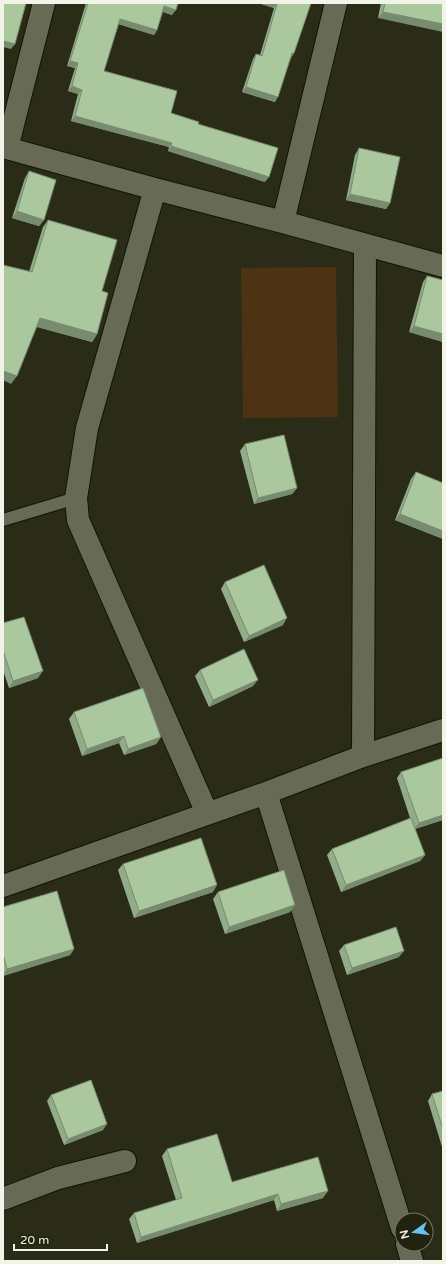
<svg xmlns="http://www.w3.org/2000/svg" width="446" height="1264" viewBox="0 0 446 1264" font-family="'Varela Round',sans-serif">
<rect width="100%" height="100%" fill="#2a2c18"/>
<!-- green -->
<path fill="#4d3214" d="M336,267l2,150 -95,1 -2,-150z"/>
<g fill="none" stroke-linecap="round" stroke-linejoin="round">
<!-- lane casing -->
<g stroke="#131403" stroke-width="14">
<path id="lane" d="M3,520l73,-22"/>
</g>
<!-- street casing -->
<g stroke="#131403" stroke-width="24">
<path id="street" d="M3,147l152,42 128,33 160,44
M7,148l37,-145
M155,189l-68,239 -11,70 2,22 129,293
M283,222l53,-219
M363,756l2,-510
M266,793l136,435
M3,886l263,-93 97,-37 80,-26
M3,1199l55,-21 67,-17
M407,1244l5,17"/>
</g>
<!-- lane -->
<use href="#lane" stroke="#676a54" stroke-width="12"/>
<!-- street -->
<use href="#street" stroke="#676a54" stroke-width="22"/>
</g>
<!-- wall -->
<path fill="#92ab88" d="M86,3h92l-6,12 -9,-3 -6,18 -3,5 -36,-11 -14,47 67,42 27,11 67,58 -97,-31 1,-4 -98,-26 7,-27 -10,-3 7,-23 -8,-2z
M258,3h53l-17,50 -3,5 -16,44 -33,-10 11,-33 3,-5 4,1 14,-47z
M381,3h62l-65,15z
M359,148l31,55 -4,6 -40,-9 9,-45z
M29,171l15,49 -5,6 -27,-8 13,-40z
M48,220l54,71 -5,43 -5,8 -55,-15 -26,57 18,-112 14,-45z
M427,276l16,66 -34,-10 14,-50z
M245,444l52,44 -5,6 -38,10 -14,-53z
M416,472l27,11v56l-48,-19 16,-41z
M225,582l58,43 -39,17 -23,-53z
M3,623l35,55 -29,10 -6,-18z
M200,670l53,16 -44,21 -14,-31z
M74,712l87,25 -5,7 -32,11 -5,-12 -37,13 -13,-37z
M443,758v62l-28,9 10,26 -5,6 -79,31 -14,-37 5,-6 78,-31 -13,-40 4,-6z
M123,864l90,28 -79,26 -16,-48z
M218,892l72,20 -65,22 -12,-35z
M3,907l71,42 -4,6 -67,21z
M344,945l55,12 -52,18 -8,-24z
M443,1091v59l-15,-49 4,-7z
M51,1095l52,35 -39,15 -17,-44z
M167,1149l65,33 91,16 -46,13 -3,-11 -137,43 -8,-24 5,-6 42,-13 -14,-44z"/>
<!-- shaded-wall -->
<path fill="#778b6f" d="M258,3h18l1,1 -3,4z
M164,6l12,4 -4,5 -11,-4z
M383,12l60,12v8l-65,-14z
M120,19l37,11 -3,5 -38,-12z
M3,41l12,3 -4,5 -8,-2z
M292,53h2l-3,5h-2z
M70,61l8,2 -3,5 -8,-2z
M72,86l10,4 -4,4 -10,-3z
M246,87l32,10 -3,5 -33,-10z
M75,116l97,27 -3,4 -98,-26z
M171,146l98,31 -4,5 -97,-31z
M350,194l40,9 -4,6 -40,-9z
M17,211l27,9 -5,6 -27,-8z
M40,318l57,16 -5,8 -57,-16z
M414,326l29,8v8l-34,-10z
M3,371l14,5 -6,8 -8,-4z
M297,488l-5,6 -38,10 4,-6z
M400,514l43,17v8l-48,-19z
M287,618l-4,7 -39,17 5,-6z
M43,671l-5,7 -29,10 4,-7z
M258,680l-5,6 -44,21 4,-7z
M124,736l-5,7 -37,13 5,-7z
M161,737l-5,7 -32,11 4,-6z
M443,815v5l-29,9 5,-6z
M425,855l-5,6 -79,31 5,-7z
M217,885l-4,7 -79,26 5,-7z
M295,905l-5,7 -65,22 4,-7z
M74,949l-4,6 -67,21 4,-7z
M404,951l-5,6 -52,18 5,-7z
M107,1124l-4,6 -39,15 4,-6z
M328,1191l-5,7 -46,13 4,-7z
M278,1194l-4,6 -137,43 4,-6z"/>
<!-- building -->
<path fill="#aac79e" stroke="#778b6f" d="M3,3h23l-11,41 -12,-3z
M88,3h90l-2,7 -12,-4 -7,24 -37,-11 -16,52 73,20 -6,22 28,9 -1,2 80,24 -9,29 -98,-31 1,-3 -97,-27 7,-26 -10,-4 6,-23 -8,-2z
M276,3h35l-17,50h-2l-14,44 -32,-10 10,-33 6,2 15,-52z
M385,3h58v21l-60,-12z
M359,148l41,9 -10,46 -40,-9z
M29,171l27,9 -12,40 -27,-9z
M48,220l69,20 -15,51 6,2 -11,41 -57,-16 -23,58 -14,-5v-106l29,7z
M427,276l16,4v54l-29,-8z
M284,435l13,53 -39,10 -13,-54z
M416,472l27,11v48l-43,-17z
M264,565l23,53 -38,18 -24,-54z
M24,617l19,54 -30,10 -10,-31v-27z
M244,649l14,31 -45,20 -13,-30z
M143,688l18,49 -33,12 -4,-13 -37,13 -13,-37z
M443,758v57l-24,8 -18,-51z
M411,818l14,37 -79,30 -14,-36z
M201,838l16,47 -78,26 -16,-47z
M284,870l11,35 -66,22 -11,-35z
M57,891l17,58 -67,20 -4,-15v-47z
M396,927l8,24 -52,17 -8,-23z
M91,1080l16,44 -39,15 -17,-44z
M443,1091v38l-11,-35z
M217,1134l15,48 86,-25 10,34 -47,13 -3,-10 -137,43 -7,-24 48,-15 -15,-49z"/>
<!-- border -->
<rect width="446" height="1264" fill="none" stroke="#f2f4e7" stroke-width="8"/>
<!-- north arrow -->
<g transform="translate(414 1232) rotate(256)"><circle r="19" fill="#21220f" stroke="#757665"/>
<path d="M0-3L7 15L0 10L-7 15Z" fill="#66c4ef"/>
<text y="-6" font-size="11" font-weight="bold" text-anchor="middle" fill="#f2f4e7">N</text>
</g>
<!-- scale -->
<path d="M14 1244v6h93v-6" fill="none" stroke="#f2f4e7" stroke-width="2"/>
<text x="20" y="1244" font-size="12" fill="#f2f4e7" stroke="#21220f" stroke-width="3" paint-order="stroke">20 m</text>
</svg>
